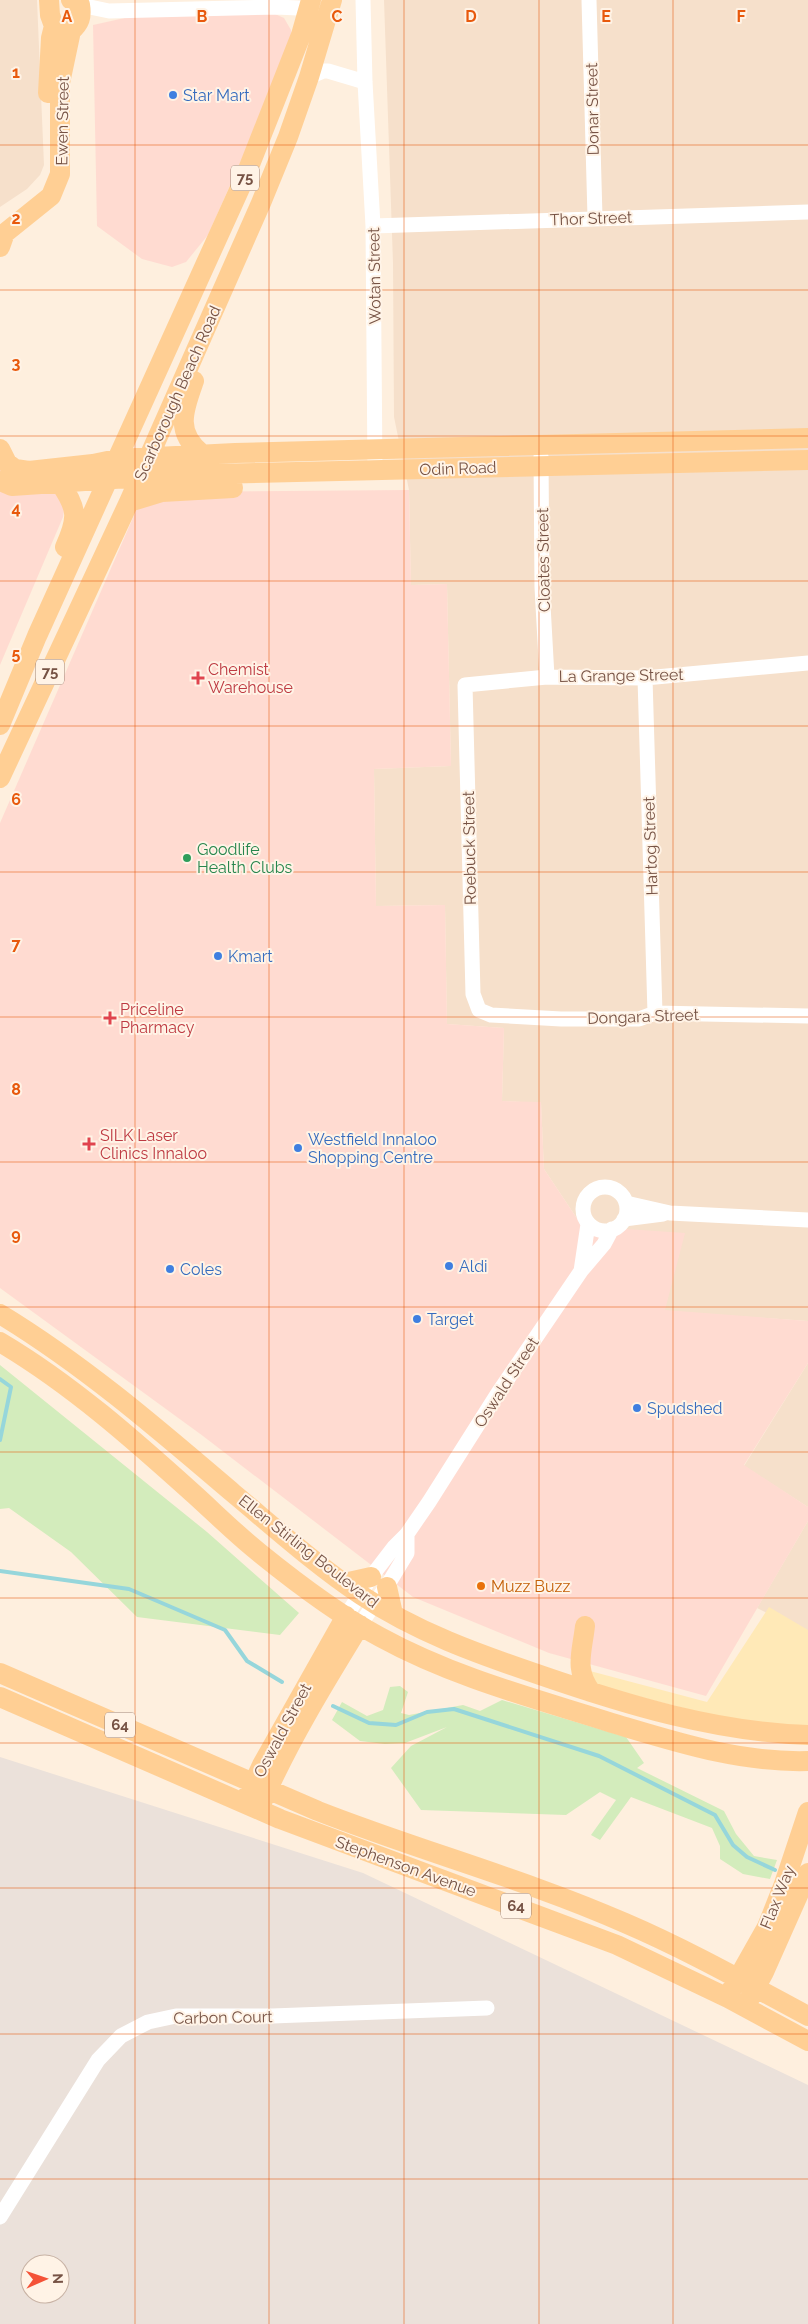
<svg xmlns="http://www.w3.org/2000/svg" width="808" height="2324" viewBox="0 0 808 2324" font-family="Raleway,sans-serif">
<rect width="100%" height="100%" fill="#feefde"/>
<!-- residential -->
<path fill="#f6e0cb" d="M0,0h37l7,165 -4,10 -13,14 -27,18z
M384,0h424v1321l-143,-10 -83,-85 -38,-57 -3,-66 -39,-2 2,-73 -57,-4 -2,-119 -69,1 -2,-137 77,-3 -4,-182 -36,1 -2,-95 -15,-73 -1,-154z
M808,1363v144l-64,-41z
M808,1521v113l-51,-26z"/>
<!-- commercial -->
<path fill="#ffdbd1" d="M275,14l9,4 7,12 1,5 -37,94 -47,106 -22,27 -14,5 -30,-8 -45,-33 -4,-201 36,-8z
M0,459l56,33 9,11 -2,14 -63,148z
M409,490l2,95 36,-1 4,182 -77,3 2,137 69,-1 2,119 57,4 -2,73 39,1 3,67 38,57 103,7 -20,77 143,11v42l-64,102 64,42v14l-102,175 -157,-43 -136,-56 -210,-161 -203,-148v-465l139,-319 40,-12z"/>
<!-- industrial -->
<path fill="#ebe1da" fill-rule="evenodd" d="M0,1757l363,116 445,212v239h-808zM30,2264h30v30h-30z"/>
<!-- green -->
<path fill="#d3ecbc" d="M0,1365l207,167 92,81 -19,22 -143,-18 -66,-65 -62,-44 -9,1z
M400,1686l8,6 -7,21 8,2 54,-10 17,6 22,-11 124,37 18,26 -7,5 87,43 12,23 18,22 23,4 -7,19 -27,-5 -23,-15v-13l-8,-18 -81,-31 -31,43 -9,-5 25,-35 -16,-8 -34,23 -145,-5 -30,-42 20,-22 36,-19 -42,16 -20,1 -25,-3 -28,-21 10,-18 25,14 16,-6 7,-23z"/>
<!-- sand -->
<path fill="#ffe9b7" d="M769,1607l39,23v96l-78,-6 -136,-35 -4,-14 117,31z"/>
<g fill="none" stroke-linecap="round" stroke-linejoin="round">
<!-- stream -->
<path stroke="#96d6db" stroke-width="4" d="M0,1379l11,8 -11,53
M0,1571l129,18 96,41 22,31 35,21
M333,1706l36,17 27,2 31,-13 27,-3 145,47 116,59 18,30 14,12 28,13"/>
<!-- minor -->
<path stroke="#fff" stroke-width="15" d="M363,0l2,82 8,144 2,245
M589,0l6,217
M80,5l29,6 168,-4 41,2
M309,77l14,-6h5l37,11
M373,226l435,-14
M541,456l1,131 5,90
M808,663l-163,15 -98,-1 -82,8 8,309 6,16 12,5 70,4h78l16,-6 153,3
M645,678l10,335
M583 1209a22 22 0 1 1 44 0a22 22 0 1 1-44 0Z
M626,1203l44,10 138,7
M624,1219l39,-5
M581,1271l23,-27 8,-15
M346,1616l25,-39 23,-30 13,-13 22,-32 69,-109 83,-122 7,-47
M360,1625l30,-44 17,-28v-19
M0,2217l98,-157 23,-24 27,-14 28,-6h96l215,-8"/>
<!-- major -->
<path stroke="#ffcf94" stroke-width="20" d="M49,0l1,15 4,11 17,5c9,-8 11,-14 9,-26l-9,-5
M48,93l3,-55 3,-12
M0,247l5,-14 46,-37 9,-22v-91l11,-52
M194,381c-10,28 -20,51 8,73
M0,449l7,14 8,6 14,2 64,-7 24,-5 118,-6 573,-15
M0,481l12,5 160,-11 636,-15
M60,483c18,26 18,35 5,64
M129,502l33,-10 71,-4
M0,725l37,-89 208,-459 56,-142 10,-35
M0,778l129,-276 132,-299 27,-66 21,-60 23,-77
M0,1314c84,51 158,115 233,179 42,35 83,72 128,102 55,37 117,59 179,80 87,30 176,57 268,60
M0,1342c71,42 134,98 195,153 22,20 43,41 66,59 37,30 77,60 119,83 73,40 153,61 232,86 64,19 128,40 196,38
M344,1583l27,-6
M387,1587l6,27
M585,1626c-3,27 -11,43 6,66
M0,1673l318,138c102,40 207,68 307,112 63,27 123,61 183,93
M0,1697l280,122 337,126 111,53 80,43
M248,1795l14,-30 84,-149
M263,1800c27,-61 62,-118 97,-175
M732,1989l35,-62 17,-43 24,-72
M750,1998l14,-26 44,-99"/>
</g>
<!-- grid -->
<path fill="none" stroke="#e8590c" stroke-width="1" stroke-opacity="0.55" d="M135,0v2324M269,0v2324M404,0v2324M539,0v2324M673,0v2324M0,145h808M0,290h808M0,436h808M0,581h808M0,726h808M0,872h808M0,1017h808M0,1162h808M0,1307h808M0,1452h808M0,1598h808M0,1743h808M0,1888h808M0,2034h808M0,2179h808"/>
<!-- markers -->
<g fill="#3f7fe0" stroke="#fff3e6" stroke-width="2">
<circle cx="173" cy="95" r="5"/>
<circle cx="218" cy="956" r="5"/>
<circle cx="298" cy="1148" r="5"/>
<circle cx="449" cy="1266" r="5"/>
<circle cx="170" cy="1269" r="5"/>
<circle cx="417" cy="1319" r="5"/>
<circle cx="637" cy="1408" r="5"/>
</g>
<g fill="#e0444e" stroke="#fff3e6" stroke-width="2">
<path d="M195.5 670.5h5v5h5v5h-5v5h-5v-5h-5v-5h5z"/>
<path d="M107.5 1010.5h5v5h5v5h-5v5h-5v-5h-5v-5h5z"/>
<path d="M86.5 1136.5h5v5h5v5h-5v5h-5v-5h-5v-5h5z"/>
</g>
<circle fill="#2e9e5b" stroke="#fff3e6" stroke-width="2" cx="187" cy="858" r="5"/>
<circle fill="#e8710a" stroke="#fff3e6" stroke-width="2" cx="481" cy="1586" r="5"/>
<g text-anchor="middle" stroke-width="4" stroke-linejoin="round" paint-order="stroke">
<!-- shield labels -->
<g fill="#fff3e6" stroke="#9f8275" stroke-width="1">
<rect x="231" y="165.5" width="28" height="25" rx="4"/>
<rect x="36" y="659.5" width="28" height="25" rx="4"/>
<rect x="105" y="1712.5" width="30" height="25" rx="4"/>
<rect x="501" y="1893.5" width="30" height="25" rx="4"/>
</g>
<g font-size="15" font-weight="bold" fill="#765244">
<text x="245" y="183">75</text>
<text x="50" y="677">75</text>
<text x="120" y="1730">64</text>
<text x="516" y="1911">64</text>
</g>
<!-- shop labels -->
<g font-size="16" fill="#366cbe" stroke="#fff3e6" text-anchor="start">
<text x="183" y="101">Star Mart</text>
<text x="228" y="962">Kmart</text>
<text x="308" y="1145">Westfield Innaloo<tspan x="308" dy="18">Shopping Centre</tspan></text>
<text x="459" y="1272">Aldi</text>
<text x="180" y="1275">Coles</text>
<text x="427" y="1325">Target</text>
<text x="647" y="1414">Spudshed</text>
</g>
<!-- street labels -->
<g font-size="16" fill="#765244" stroke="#fff3e6">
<text transform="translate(592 109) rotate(-91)" y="6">Donar Street</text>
<text transform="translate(62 121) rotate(-89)" y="6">Ewen Street</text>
<text transform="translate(591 218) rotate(-2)" y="6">Thor Street</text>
<text transform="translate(374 276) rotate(-91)" y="6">Wotan Street</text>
<text transform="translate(177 393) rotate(-66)" y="6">Scarborough Beach Road</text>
<text transform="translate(458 468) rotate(-2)" y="6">Odin Road</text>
<text transform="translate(543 560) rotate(-91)" y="6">Cloates Street</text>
<text transform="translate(621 675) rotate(-1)" y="6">La Grange Street</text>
<text transform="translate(650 846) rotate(-92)" y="6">Hartog Street</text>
<text transform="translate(469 848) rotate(-91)" y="6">Roebuck Street</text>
<text transform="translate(643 1016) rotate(-2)" y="6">Dongara Street</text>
<text transform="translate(506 1382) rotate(-57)" y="6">Oswald Street</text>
<text transform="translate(309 1551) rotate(38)" y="6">Ellen Stirling Boulevard</text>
<text transform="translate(282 1730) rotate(-62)" y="6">Oswald Street</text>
<text transform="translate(406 1866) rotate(20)" y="6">Stephenson Avenue</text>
<text transform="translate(777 1897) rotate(-68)" y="6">Flax Way</text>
<text transform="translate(223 2017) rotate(-1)" y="6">Carbon Court</text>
</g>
<!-- health labels -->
<g font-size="16" fill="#be3a42" stroke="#fff3e6" text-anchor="start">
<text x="208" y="675">Chemist<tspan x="208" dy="18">Warehouse</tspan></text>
<text x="120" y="1015">Priceline<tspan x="120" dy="18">Pharmacy</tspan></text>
<text x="100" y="1141">SILK Laser<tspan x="100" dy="18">Clinics Innaloo</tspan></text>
</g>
<!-- leisure labels -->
<g font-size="16" fill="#27864d" stroke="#fff3e6" text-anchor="start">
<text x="197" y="855">Goodlife<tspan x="197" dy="18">Health Clubs</tspan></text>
</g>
<!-- food labels -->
<g font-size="16" fill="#c56008" stroke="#fff3e6" text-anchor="start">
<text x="491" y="1592">Muzz Buzz</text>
</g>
</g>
<g font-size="16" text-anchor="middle" font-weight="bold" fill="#e8590c" stroke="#fff3e6" stroke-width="4" stroke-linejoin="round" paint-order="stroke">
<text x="67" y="22">A</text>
<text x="202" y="22">B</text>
<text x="337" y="22">C</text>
<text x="471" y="22">D</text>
<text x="606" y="22">E</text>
<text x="741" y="22">F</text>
<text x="16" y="78">1</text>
<text x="16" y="224">2</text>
<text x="16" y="369">3</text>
<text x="16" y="514">4</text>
<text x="16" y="659">5</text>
<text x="16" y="805">6</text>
<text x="16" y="950">7</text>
<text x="16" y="1095">8</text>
<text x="16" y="1240">9</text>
</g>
<!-- north arrow -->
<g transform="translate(45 2279) rotate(88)"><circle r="24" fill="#fff3e6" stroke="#c8b3a5"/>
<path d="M0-4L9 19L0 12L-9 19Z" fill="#f45237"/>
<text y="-8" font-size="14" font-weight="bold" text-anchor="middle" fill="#765244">N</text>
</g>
</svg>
